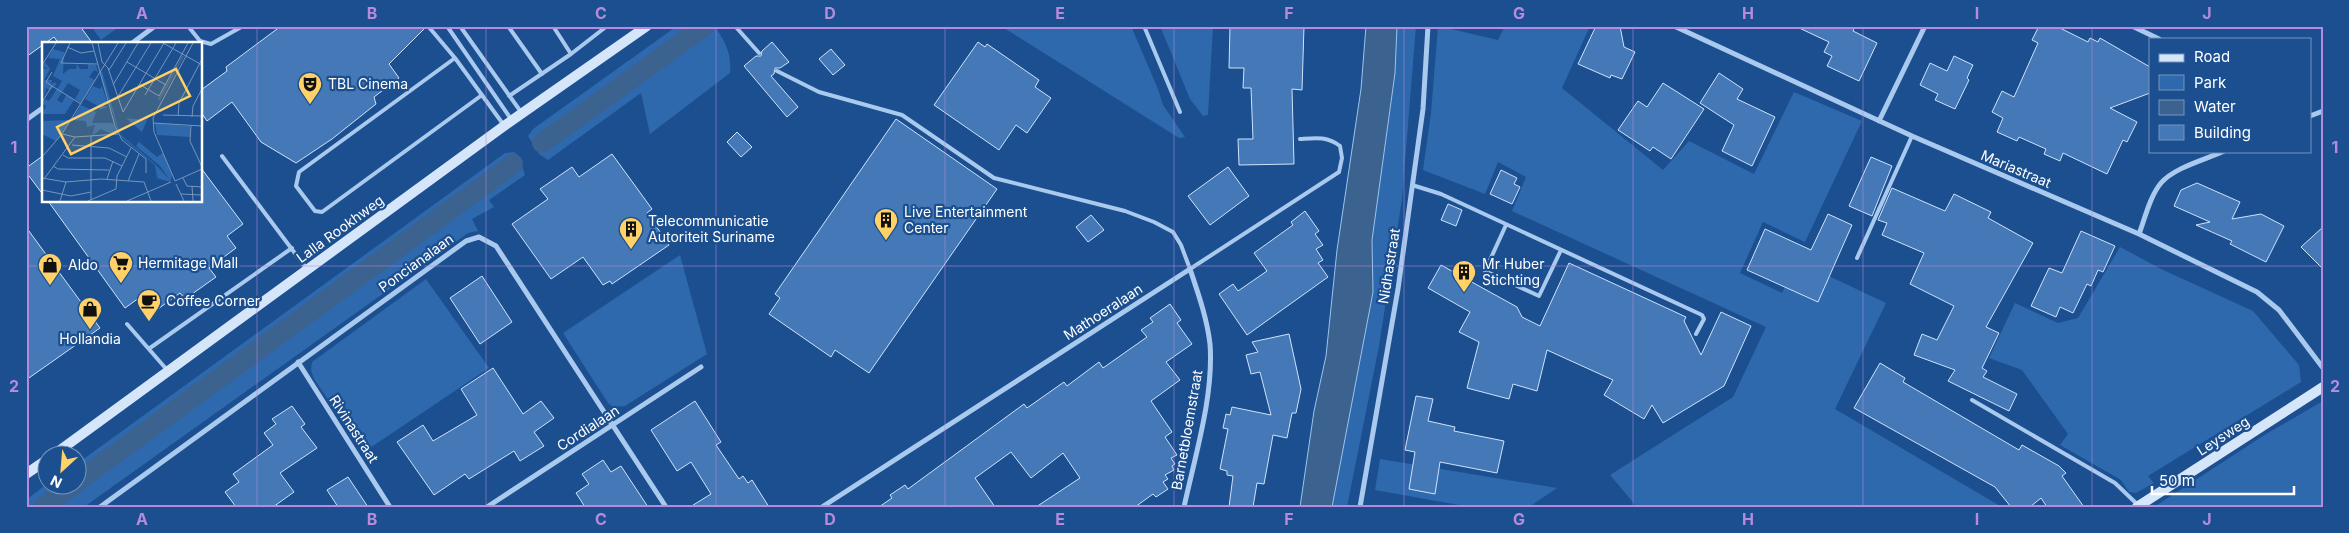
<svg xmlns="http://www.w3.org/2000/svg" width="2349" height="533" viewBox="0 0 2349 533" font-family="Inter,sans-serif">
<rect width="100%" height="100%" fill="#1b4f8f"/>
<!-- green -->
<path fill="#2e69ad" d="M91,26h29l-19,14z
M677,26l38,1c10,14 17,27 15,46l-80,61 -9,-41 -93,67 -9,-6 -11,-18 5,-7z
M1001,26h130l27,63 5,16 22,32 -6,1z
M1160,26h53l-5,89 -5,1 -13,-17z
M1397,26h19l-14,173 -23,147 -32,161h-15l41,-215 -1,-52 23,-167z
M1438,26l60,14 7,-14h85l-28,62 101,82 26,-29 65,33 40,-82 68,29 -57,121 -42,-20 -23,51 42,20 15,-32 89,42 -51,106 167,98h-365l-27,-32 123,-78 33,-70 -254,-116 14,-34 -28,-15 -13,32 -62,-24 8,-57z
M514,152l5,4 6,19 -36,25 5,7 -22,12 6,12 -10,2 -384,274h-58v-7l21,-16 31,2v-23l427,-310z
M2120,247l41,22 92,42 46,54 2,17 -153,94 6,7 -18,10 -7,-1 -8,-12 -61,-35 8,-11 -46,-64 -33,-12 26,-55 43,20 20,-5z
M680,255l27,99 -82,52 -12,1 -5,-4 -45,-70z
M426,279l63,89 -125,84 -50,-73 -3,-9 1,-8z
M2323,401v106h-169l112,-73z
M1380,459l177,29 -28,19h-59l-95,-17z"/>
<!-- water -->
<path fill="#3c6290" stroke="#9cc4f0" d="M1366,26h31l-2,47 -23,167 1,52 -41,215h-32l14,-96 12,-55 11,-106 24,-161z"/>
<g fill="none" stroke-linecap="round" stroke-linejoin="round">
<!-- canal -->
<path stroke="#3c6290" stroke-width="20" d="M542,143l163,-117
M78,481l435,-317
M43,507l29,-21"/>
</g>
<!-- building -->
<path fill="#4478b7" stroke="#cfe3fa" d="M26,26h54l13,18h-34l-5,-7 -28,20z
M281,26h143l1,2 -36,36 10,14 -25,19 2,7 -44,35 -36,24 -35,-21 -29,-40 -25,19 -6,-9v-22l26,-19 -1,-4z
M1230,26h74l-2,64 -10,-1 2,75 -55,1 -1,-26h15l-2,-51h-8l1,-20h-15z
M1596,26h24l4,21 11,5 -13,27 -11,-4 -1,3 -32,-14z
M1795,26h60l-2,5 24,12 -18,38 -32,-15 5,-10 -8,-4 5,-10z
M2039,26h17l32,16 2,-4 8,4 2,-4 50,29v26l-40,15 27,14 -10,20 -4,-2 -16,34 -44,-21 -3,8 -16,-7 2,-5 -27,-12 -2,4 -20,-9 6,-14 -11,-6 10,-21 12,6 24,-54 -6,-3z
M772,42l17,20 -9,6h-5l-1,6 -3,2 27,31 -11,10 -43,-51 12,-10h5l1,-5z
M978,42l7,5 2,-3 52,36 -4,7 16,11 -24,35 -11,-8 -17,25 -65,-45z
M831,49l14,16 -12,10 -14,-16z
M1954,56l19,9 -6,13 2,2 -14,29 -20,-9 3,-6 -18,-9 10,-22 17,8z
M1719,73l24,16 -6,10 38,18 -23,49 -30,-15 12,-26 -34,-22z
M1663,83l41,26 -33,50 -18,-12 -3,4 -32,-21 20,-29 9,6z
M896,119l101,70 -128,184 -34,-23 -4,7 -62,-43 11,-16 -5,-4z
M737,132l15,15 -11,10 -14,-15z
M612,154l40,55 -5,4 22,32 -57,39 -2,-3 -7,4 -20,-28 -32,22 -39,-55 36,-25 -8,-10 32,-22 7,10z
M44,155v41l-18,-24v-4z
M1871,157l21,9 -20,50 -23,-10z
M1228,167l21,29 -39,29 -22,-29z
M201,168l42,56 -16,12 9,12 -27,20 7,9 -31,22 -5,-6 -29,21 -12,-16 -14,10 -77,-107h153z
M1501,170l16,8 -3,6 6,3 -8,17 -22,-10z
M2197,183l43,19 -8,17 29,-5 23,12 -18,36 -36,-18 2,-3 -36,-16 14,-3 -36,-16 7,-16z
M1892,188l53,23 9,-17 37,18 -3,6 45,25 -47,84 13,6 -17,35 5,3 -4,6 34,17 -8,17 -61,-30 7,-11 -41,-15 8,-21 15,6 17,-34 -44,-22 14,-31 -42,-18 5,-12 -9,-3z
M1448,204l14,6 -6,16 -15,-6z
M1305,211l14,20 -4,3 8,11 -7,4 7,11 -5,3 10,14 -81,58 -28,-41 14,-10 5,7 29,-20 -13,-18 39,-28 -2,-3z
M1828,214l24,11 -34,77 -71,-32 18,-41 46,21z
M1091,215l13,15 -16,12 -12,-15z
M26,227l74,101 -74,52z
M2323,227v42l-22,-22z
M2081,231l34,15 -12,26 -5,-2 -7,16 -4,-2 -14,29 -13,-6 -4,10 -25,-11 18,-38 13,5z
M1569,263l117,54 -2,4 17,34 20,-43 30,14 -27,60 -61,37 -11,-18 -8,14 -40,-24 9,-15 -66,-30 -10,41 -24,-7 -4,15 -42,-11 12,-46 -20,-10 11,-20 -42,-24 13,-23 76,42 5,10 18,9z
M482,276l30,46 -32,22 -30,-46z
M1170,304l11,16 -4,3 15,21 -26,18 14,18 -29,21 21,31 -7,5 12,18 -6,3 4,6 -3,2 2,4 -9,5 3,4 -5,3 5,7 -12,8 -3,-3 -18,13h-99l44,-29 -17,-25 -32,25 -20,-26 -36,26 20,29h-116l13,-9 -2,-3 15,-10 3,4 116,-85 3,4 37,-26 3,4 32,-24 4,6 44,-31 -6,-7 12,-8 -3,-4z
M1289,334l12,55 -5,24h-4l-5,25 -14,-3 -9,49 -7,-1 -4,24h-24l4,-31 -6,-1v-4l-7,-2 8,-40 -5,-1 3,-14 4,1 2,-8 39,8 -11,-43 -9,2 -5,-19 12,-3 -6,-10z
M1880,363l25,15 -2,4 116,68 3,-5 37,21 7,7 -4,3 22,31h-37l-6,-9 -11,9h-19l-16,-20 -141,-79z
M493,368l30,46 18,-13 13,17 -20,14 10,14 -24,15 -6,-10 -45,28 -4,-5 -31,21 -37,-53 26,-17 10,16 44,-26 -16,-26z
M1416,396l17,3 -5,22 27,6 -1,4 50,10 -7,32 -57,-11 -5,32 -26,-5 6,-37 -10,-2z
M695,401l26,41 -5,3 23,34 4,-3 5,7 4,-3 17,27h-79l21,-13 -20,-32 -14,9 -26,-41z
M292,406l13,18 -4,3 16,21 -37,25 14,19 -21,15h-37l-11,-15 14,-10 -6,-8 40,-29 -9,-12 12,-9 -4,-5z
M603,460l8,12 10,-6 27,41h-63l-9,-14 13,-9 -7,-10z
M348,477l20,30h-30l-11,-17z"/>
<g fill="none" stroke-linecap="round" stroke-linejoin="round">
<!-- lane -->
<path stroke="#a9c9ee" stroke-width="4" d="M188,26l12,15 11,3 32,-18
M428,26l27,32 48,66
M447,26l64,93
M460,26l61,86
M508,26l34,48
M553,26l18,28
M735,26l24,27
M1144,26l36,86
M455,58l-156,114 -3,14 19,25 7,1 160,-117
M777,71l42,21 83,23 92,63 131,33 29,11 19,10 8,13 9,24 149,-97 3,-14 -2,-12c-13,-10 -25,-8 -40,-7
M509,96l62,-42 36,-28
M222,156l84,112
M1412,185l29,9 261,121 2,4 -8,15
M1506,225l-21,46 54,25 22,-46
M1857,258l55,-122
M127,324l41,47
M150,348l142,-100
M1972,400l143,83 23,22"/>
<!-- street -->
<path stroke="#a9c9ee" stroke-width="5" d="M1674,26l238,110 227,98 118,58 22,18 44,58
M2132,26l27,13
M131,44l24,-18
M2310,116l13,-5
M26,120l18,-13
M1879,121l46,-95
M2139,234c6,-16 11,-38 22,-51 14,-16 44,-23 63,-32
M298,362l92,145
M100,507l366,-266 13,-4 17,9 170,261
M487,507l214,-140
M822,507l368,-238c8,24 17,49 20,75 4,51 -15,112 -26,163
M1360,507l38,-218 25,-180 5,-83"/>
<!-- secondary -->
<path stroke="#d6e6fa" stroke-width="10" d="M52,456l452,-330 143,-100
M26,474l22,-15
M2137,507l186,-120"/>
</g>
<!-- grid -->
<path fill="none" stroke="#b68bdc" stroke-width="1" stroke-opacity="0.55" d="M257,26v481M486,26v481M716,26v481M945,26v481M1174,26v481M1404,26v481M1633,26v481M1863,26v481M2092,26v481M26,266h2297"/>
<!-- icons -->
<defs>
<g id="theatre-pin" transform="scale(1.25)"><path d="M0 17L-7.5 6A9.5 9.5 0 1 1 7.5 6Z" fill="#ffd166" stroke="#1b4f8f"/><path d="M-5-5.5Q0-4 5-5.5V0Q5 5 0 6Q-5 5-5 0ZM-3.3-2.5H-1v1.5H-3.3ZM1-2.5H3.3v1.5H1ZM-2.8 1Q0 5.5 2.8 1Z" fill="#111"/></g>
<g id="building-pin" transform="scale(1.25)"><path d="M0 17L-7.5 6A9.5 9.5 0 1 1 7.5 6Z" fill="#ffd166" stroke="#1b4f8f"/><path d="M-4-6H4V6H1V3H-1V6H-4ZM-2.5-4.3h1.7v1.8h-1.7ZM.8-4.3h1.7v1.8H.8ZM-2.5-1h1.7V.8h-1.7ZM.8-1h1.7V.8H.8Z" fill="#111"/></g>
<g id="supermarket-pin" transform="scale(1.25)"><path d="M0 17L-7.5 6A9.5 9.5 0 1 1 7.5 6Z" fill="#ffd166" stroke="#1b4f8f"/><path d="M-6-5.5h2.5l.6 2H6L4.5 2H-2.5L-4.4-4H-6ZM-1.5 3.2a1.3 1.3 0 1 0 .1 0ZM3 3.2a1.3 1.3 0 1 0 .1 0Z" fill="#111"/></g>
<g id="shop-pin" transform="scale(1.25)"><path d="M0 17L-7.5 6A9.5 9.5 0 1 1 7.5 6Z" fill="#ffd166" stroke="#1b4f8f"/><path d="M-5-2.5h2.3a2.7 3.5 0 0 1 5.4 0H5L5.5 6h-11ZM-1.5-2.5h3a1.5 2.3 0 0 0-3 0Z" fill="#111"/></g>
<g id="cafe-pin" transform="scale(1.25)"><path d="M0 17L-7.5 6A9.5 9.5 0 1 1 7.5 6Z" fill="#ffd166" stroke="#1b4f8f"/><path d="M-5.5-4.5H6V0H3Q3 3.5 0 3.5H-2.5Q-5.5 3.5-5.5 0ZM3-3.2v2h1.7v-2ZM-6 4.5H4V6H-6Z" fill="#111"/></g>
</defs>
<g fill-rule="evenodd">
<use href="#theatre-pin" x="310" y="84"/>
<use href="#building-pin" x="886" y="220"/>
<use href="#building-pin" x="631" y="229"/>
<use href="#supermarket-pin" x="121" y="263"/>
<use href="#shop-pin" x="50" y="265"/>
<use href="#building-pin" x="1464" y="272"/>
<use href="#cafe-pin" x="149" y="301"/>
<use href="#shop-pin" x="90" y="309"/>
</g>
<g text-anchor="middle" stroke-width="4.5" stroke-linejoin="round" paint-order="stroke">
<!-- poi labels -->
<g font-size="14" fill="#fff" stroke="#1b4f8f" text-anchor="start">
<text x="328" y="89">TBL Cinema</text>
<text x="904" y="217">Live Entertainment<tspan x="904" dy="16">Center</tspan></text>
<text x="648" y="226">Telecommunicatie<tspan x="648" dy="16">Autoriteit Suriname</tspan></text>
<text x="138" y="268">Hermitage Mall</text>
<text x="1482" y="269">Mr Huber<tspan x="1482" dy="16">Stichting</tspan></text>
<text x="68" y="270">Aldo</text>
<text x="166" y="306">Coffee Corner</text>
<text x="90" y="344" text-anchor="middle">Hollandia</text>
</g>
<!-- street labels -->
<g font-size="14" fill="#fff" stroke="#1b4f8f">
<text transform="translate(2016 169) rotate(23)" y="5">Mariastraat</text>
<text transform="translate(340 229) rotate(-36)" y="5">Lalla Rookhweg</text>
<text transform="translate(416 263) rotate(-36)" y="5">Poncianalaan</text>
<text transform="translate(1389 266) rotate(-81)" y="5">Nidhastraat</text>
<text transform="translate(1103 312) rotate(-33)" y="5">Mathoeralaan</text>
<text transform="translate(588 428) rotate(-33)" y="5">Cordialaan</text>
<text transform="translate(354 429) rotate(57)" y="5">Rivinastraat</text>
<text transform="translate(1187 430) rotate(-80)" y="5">Barnetbloemstraat</text>
<text transform="translate(2223 436) rotate(-33)" y="5">Leysweg</text>
</g>
</g>
<!-- overview -->
<g transform="translate(42 42)">
<rect width="160" height="160" fill="#1b4f8f"/>
<path d="M11,7l11,3 -1,22 6,-5h7l1,-5 3,5h8v-5l8,1 2,7 -4,-2 -5,7 6,3 -14,23 -6,-4 5,-9 -12,-7 -11,17 5,3 4,-8 8,5 -9,14h-23l4,-8 -4,-3 3,-4 4,2 13,-20 -9,-5 7,-17 -12,-1zM3,20l5,7 -6,11h8l-1,6 3,-4 3,2 -7,6 -4,-2 -1,10 -3,-30 6,1 -5,-3zM60,29l18,63 35,30 15,16 -10,-14 -24,-20 8,-12 -5,8 18,15 6,-4 9,23 -2,6 -13,-4 -2,-13 -35,-29 -20,-62zM51,44l7,3 2,-3 5,16 -4,4 5,1 -9,3 1,-3 -15,-8zM39,63l15,7 -4,11h21l3,7 -3,5 -12,-6 -9,7 3,-11 -8,2 -1,-6 -14,-1zM108,71l-8,19 -16,-14 19,2zM0,79l26,-1 2,1 -14,20 -14,-7zM113,81l35,3v11l-33,-2z" fill="#2e69ad"/>
<path fill="none" stroke="#3c6290" stroke-width="2.5" d="M117,58l24,-44"/>
<path fill="none" stroke="#7695bc" stroke-width="1" d="M28,1l-9,20 36,1M50,1l23,83 7,14 24,19v14M56,1l4,19 6,6 15,44 41,-69M121,1l39,22M25,5l14,6 13,-2M85,20l39,23M0,23l14,-22M67,28l17,-27M10,30l-6,10 6,4M97,42l20,12 29,-53M71,43l25,-42M103,53l31,-52M75,56l34,-55M0,60l10,-16 29,18M121,73l39,1M136,74l1,-13 23,-44M150,75l1,-11 9,-17M111,81l49,3M149,83l-1,16 12,26M20,92l13,3 43,-3M30,103l37,3 18,9M21,113l5,3h37l17,8M0,115l20,-23 56,-91M11,124l5,3 51,1M0,136l24,4 35,-3 43,3 7,19M141,136l4,8 15,1M2,137l31,-42M65,137l6,-18M86,139l11,-27M133,139l-21,-49 -1,-14 40,-75M133,139l27,-12M134,142l8,17M150,144l1,15M0,148l29,6 20,-4M139,152l21,1M49,158v-64M18,159l6,-19M46,159l28,-12 1,-13 14,-28M85,159l44,-19"/>
<path fill="#ffd166" fill-opacity="0.15" stroke="#ffd166" stroke-width="2.5" d="M134,27l14,27 -119,58 -14,-27z"/>
<rect width="160" height="160" fill="none" stroke="#fff" stroke-width="2.5"/>
</g>
<!-- border -->
<rect width="2349" height="533" fill="none" stroke="#1b4f8f" stroke-width="55"/>
<!-- legend -->
<rect x="2149" y="38" width="162" height="115" fill="#1b4f8f" stroke="#7695bc"/>
<rect x="2159" y="54" width="25" height="8" fill="#d6e6fa" stroke="#7695bc"/>
<text x="2194" y="62" font-size="15" fill="#ffffff">Road</text>
<rect x="2159" y="75" width="25" height="15" fill="#2e69ad" stroke="#7695bc"/>
<text x="2194" y="88" font-size="15" fill="#ffffff">Park</text>
<rect x="2159" y="100" width="25" height="15" fill="#3c6290" stroke="#7695bc"/>
<text x="2194" y="112" font-size="15" fill="#ffffff">Water</text>
<rect x="2159" y="125" width="25" height="15" fill="#4478b7" stroke="#7695bc"/>
<text x="2194" y="138" font-size="15" fill="#ffffff">Building</text>
<!-- north arrow -->
<g transform="translate(62 470) rotate(206)"><circle r="24" fill="#1b4f8f" stroke="#7695bc"/>
<path d="M0-4L9 19L0 12L-9 19Z" fill="#ffd166"/>
<text y="-8" font-size="14" font-weight="bold" text-anchor="middle" fill="#ffffff">N</text>
</g>
<!-- scale -->
<path d="M2152 486v8h142v-8" fill="none" stroke="#ffffff" stroke-width="2.5"/>
<text x="2159" y="486" font-size="15" fill="#ffffff" stroke="#1b4f8f" stroke-width="4" paint-order="stroke">50 m</text>
<rect x="28" y="28" width="2294" height="478" fill="none" stroke="#b68bdc" stroke-width="2"/>
<g font-size="16" text-anchor="middle" font-weight="bold" fill="#b68bdc">
<text x="142" y="19">A</text>
<text x="372" y="19">B</text>
<text x="601" y="19">C</text>
<text x="830" y="19">D</text>
<text x="1060" y="19">E</text>
<text x="1289" y="19">F</text>
<text x="1519" y="19">G</text>
<text x="1748" y="19">H</text>
<text x="1977" y="19">I</text>
<text x="2207" y="19">J</text>
<text x="14" y="153">1</text>
<text x="2335" y="153">1</text>
<text x="14" y="392">2</text>
<text x="2335" y="392">2</text>
<text x="142" y="525">A</text>
<text x="372" y="525">B</text>
<text x="601" y="525">C</text>
<text x="830" y="525">D</text>
<text x="1060" y="525">E</text>
<text x="1289" y="525">F</text>
<text x="1519" y="525">G</text>
<text x="1748" y="525">H</text>
<text x="1977" y="525">I</text>
<text x="2207" y="525">J</text>
</g>
</svg>
